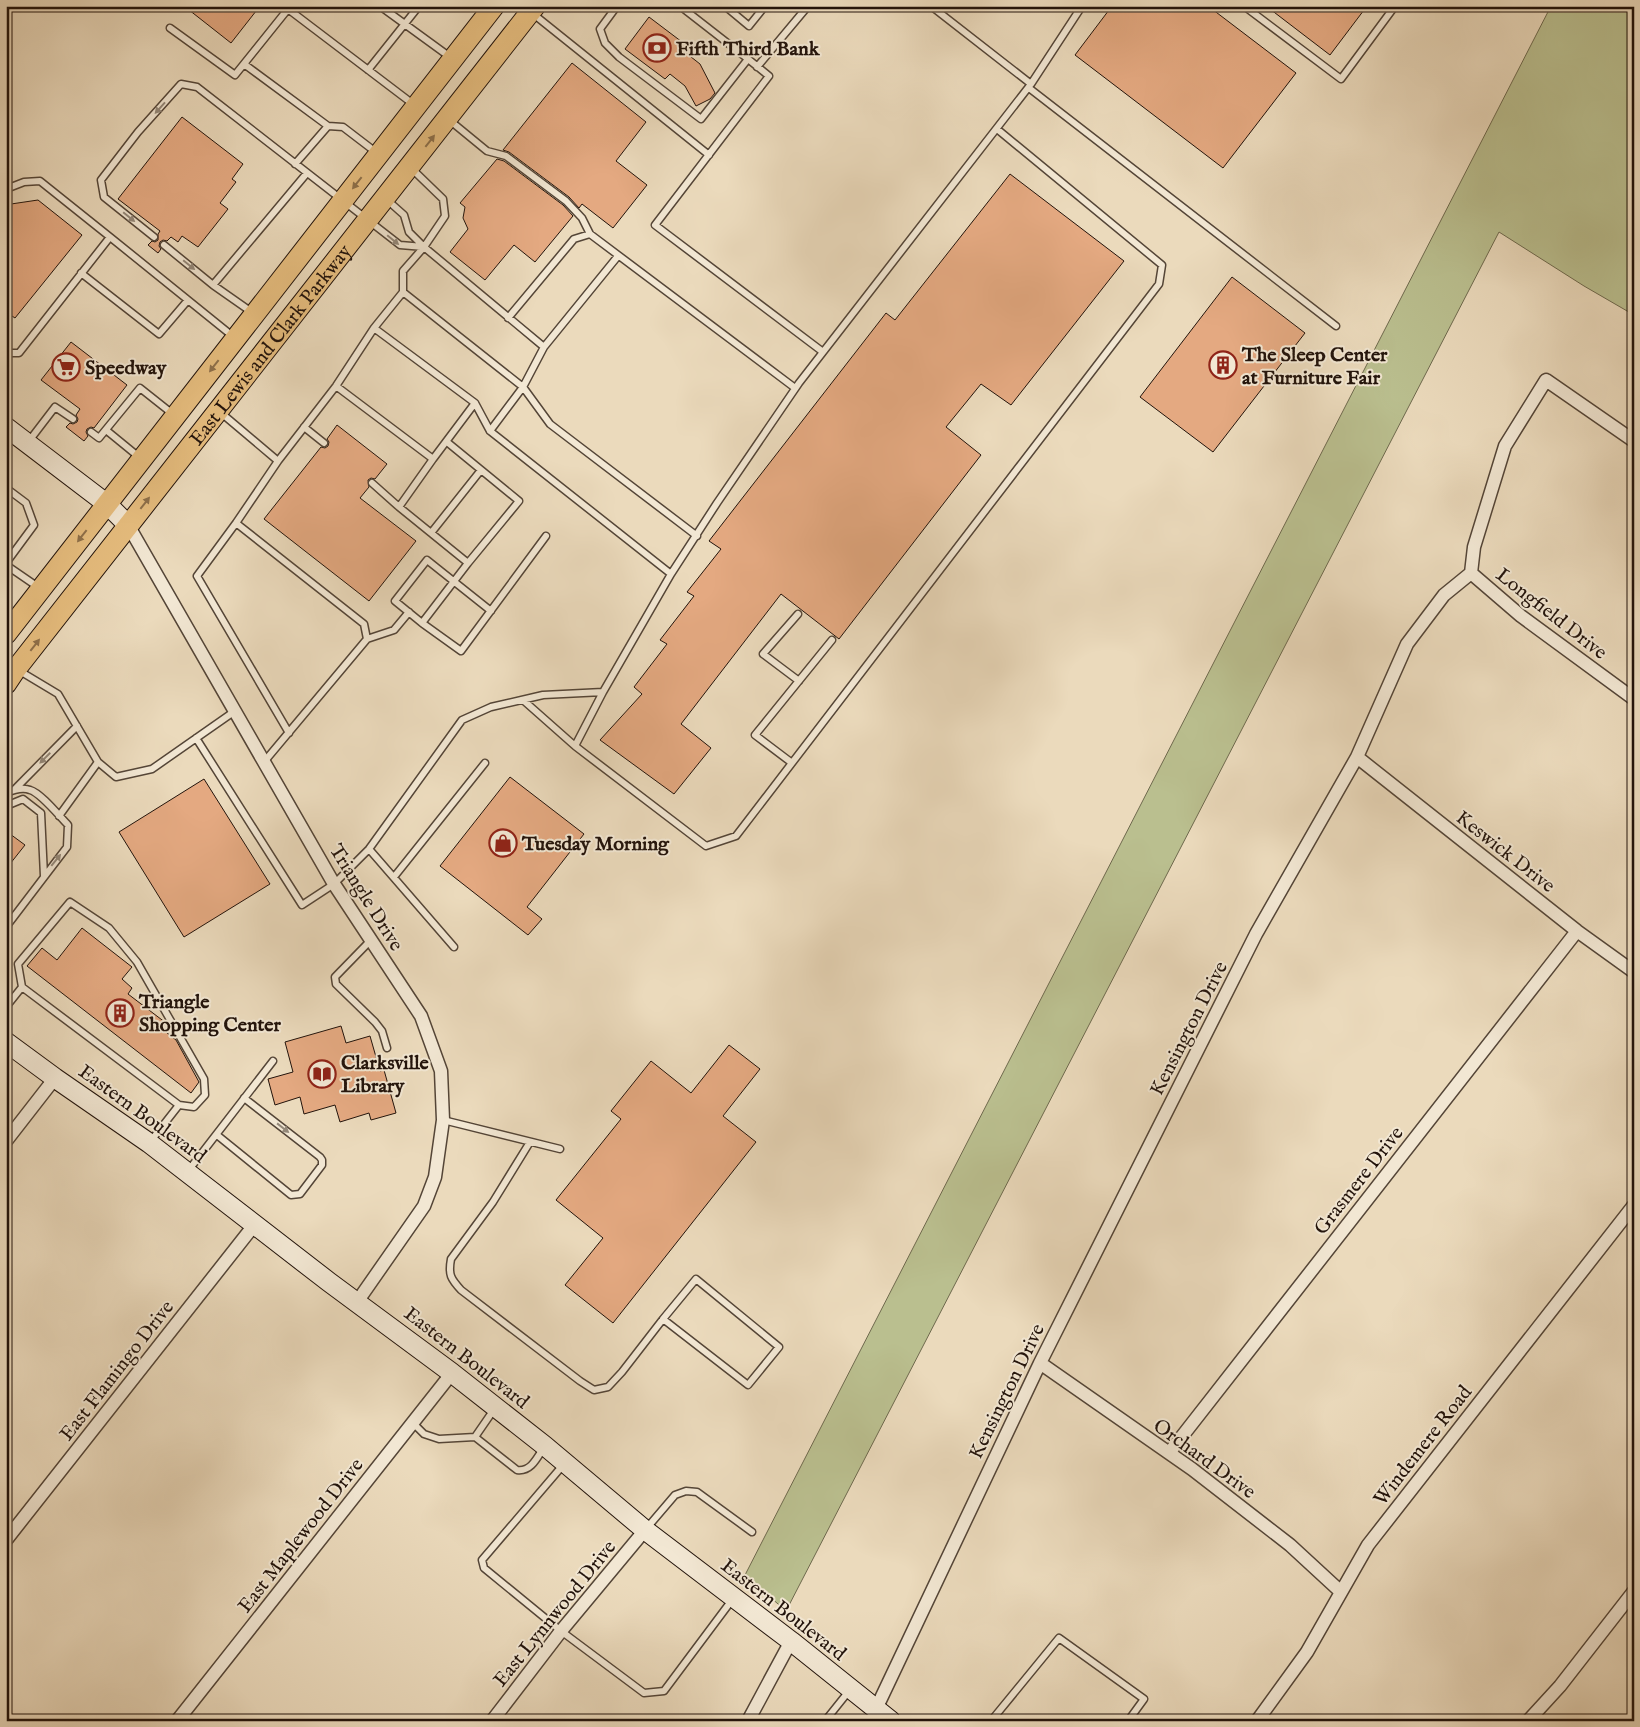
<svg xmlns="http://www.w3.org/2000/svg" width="1640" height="1727" viewBox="0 0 1640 1727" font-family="'IM FELL English',serif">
<rect width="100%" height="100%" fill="#ebdabc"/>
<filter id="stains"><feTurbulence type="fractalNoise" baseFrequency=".004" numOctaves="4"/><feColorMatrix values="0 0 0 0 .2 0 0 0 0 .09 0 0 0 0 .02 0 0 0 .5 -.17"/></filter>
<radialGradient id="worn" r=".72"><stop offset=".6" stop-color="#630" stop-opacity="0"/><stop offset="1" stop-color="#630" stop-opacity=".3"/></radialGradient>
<!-- green -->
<path fill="#babf8f" stroke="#6e694d" d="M1551,6h83v309l-50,-29 -85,-54 -713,1379 -41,-36z"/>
<!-- building -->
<path fill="#e4a981" stroke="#22130b" d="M184,6h76l-29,37z
M1112,6h96l88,67 -73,95 -148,-113z
M1266,6h101l-37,49z
M649,17l41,31 -4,5 14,11 15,29 -5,6 -14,7 -11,-20 -15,-12 -5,5 -40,-30z
M572,63l74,59 -30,39 31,24 -34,43 -31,-24 -3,4 -10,-11 -60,-45 -6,-2z
M182,117l61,47 -11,15 4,3 -16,21 8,6 -30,38 -16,-11 -4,6 -7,-5 -4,4 -4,-1 -3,2 -1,4 2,3 -3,4 -10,-8 4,-4 3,1 3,-2v-6l2,-3 -42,-32z
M497,159l7,2 59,44 10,11 -38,46 -21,-17 -29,35 -35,-28 18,-23 -5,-11 2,-11 -5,-4z
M1010,174l114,87 -113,144 -30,-21 -35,43 35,28 -142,184 -58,-45 -100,130 30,24 -37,46 -74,-54 42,-46 -8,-7 33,-43 -7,-4 34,-44 -7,-4 34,-43 -12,-8 177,-228 9,7z
M38,200l44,35 -67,83 -9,-6v-102l5,-6z
M1232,277l73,56 -92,119 -73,-55z
M71,342l56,43 -33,43 -3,-1 -4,2 -1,3 2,4 -4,5 -18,-14 4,-4 3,1 4,-2 1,-3 -2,-4 4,-6 -39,-29z
M337,425l50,39 -12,15 -4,-1 -3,2 1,7 -9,11 56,43 -47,60 -105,-82 57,-72 4,1 3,-2 1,-4 -2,-3z
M510,777l74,57 -57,73 15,12 -14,16 -88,-69z
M204,779l66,105 -86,53 -65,-105z
M6,831l19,14 -19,24z
M82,928l50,39 -10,12 10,9 -4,6 38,29 -4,6 14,11 23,42 -8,11 -164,-127 15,-18 15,12z
M341,1026l5,17 24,-7 10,35 4,-1 12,43 -25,7 -2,-7 -29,9 -5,-17 -31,9 -4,-17 -25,8 -7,-26 25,-7 -8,-30z
M729,1045l31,24 -37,47 33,26 -143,181 -48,-38 38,-47 -47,-38 65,-81 -10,-8 40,-50 40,32z"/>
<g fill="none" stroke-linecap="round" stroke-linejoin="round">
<!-- lane casing -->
<g stroke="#544537" stroke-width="9">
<path id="lane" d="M380,6l70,51
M617,6l-17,23 5,14 14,14 82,62 47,-60 -68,-53
M725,6l24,20 16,-20
M931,6l100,78
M1244,6l97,73 54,-73
M532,13l177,142
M170,28l65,47 53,-66 125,95
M748,59l21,17 -114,149 168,127
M244,64l84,62
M757,67l51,-61
M368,70l51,-64
M1029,88l307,238
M448,119l39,32 19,5 60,45 16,17 8,16
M295,164l33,-38 15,1 34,26
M411,168l32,31 2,17 -21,31 -21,24v21l-29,36 101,75 15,28 181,143
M6,189l18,-7 16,-1 70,56
M386,199l18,16 5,17 15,15 120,100
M154,237l-50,-40 -3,-17 37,-48 43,-48 16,3 203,158 24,2
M164,245l49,40 40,28
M81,273l78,61 29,-34
M213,285l94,-112
M403,292l120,95 27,37 147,112
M508,318l66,-79 16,-5 205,154
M6,353h13l91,-116 125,101
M336,386l97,73 42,-56
M220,412l58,49
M304,427l20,16
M106,430l33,27
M490,431l33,-44 21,-40 74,-91
M91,432l8,6 41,-50 34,27
M29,441l26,-34 18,12
M372,483l27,24 34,-48
M6,488l20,15 8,22 -28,38
M399,507l69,56 51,-62 -72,-59
M236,523l128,101 3,15 -103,123
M431,533l50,-63
M468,563l-46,60 39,28 85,-115
M6,565l32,22
M798,614l-35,40 36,27
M422,623l-27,-22 32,-41 64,51
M367,639l27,-9 15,-18
M18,670l40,24 40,68 18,15 36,-8 83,-58
M523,700l52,46 131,100 30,-10 423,-552 3,-19 -165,-136
M289,733l-92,-157 39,-53 42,-62 58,-75 38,-58
M196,738l106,167 32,-21 35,-35 93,-129 29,-13 52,-12 60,-3 68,-118 46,-71 82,-120 232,-299 51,-78
M575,746l28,-54
M792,763l-37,-28 77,-95
M14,790l63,-64
M6,793c7,-3 17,-6 24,-3 11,3 30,27 38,35l-1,22 -61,80
M6,806l17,-7 18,14 3,63
M59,816l39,-54
M369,849l85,98
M394,877l91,-114
M371,940l-36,37 1,7 39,38 7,9 5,17
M22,987l-4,-23 52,-62 39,26 28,34 67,117 1,16 -11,12 -15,-2
M6,1007l16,-20 157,118 -29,37
M443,1120l117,29
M217,1135l74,60 9,-1 22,-29v-5l-2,-3 -76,-59
M530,1142l-37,60 -42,57c-3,16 0,20 10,31l119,91 14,9 14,-3 14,-15 41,-53 85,66 31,-38 -83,-68 -33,40
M188,1171l85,-110
M495,1408l-20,29 42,33c14,2 20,-12 27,-23
M413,1423l11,11 15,5 36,-2
M564,1464l-82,96 2,8 77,63 83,62 20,-2 68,-91
M646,1529l29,-34 11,-4 11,1 55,40
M825,1721l24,-30
M991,1721l68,-83 85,61 -16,22"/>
</g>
<!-- street casing -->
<g stroke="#544537" stroke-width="15">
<path id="street" d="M128,525l206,359 87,132 20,55 2,49 -8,57 -11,29 -67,96
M1471,573l50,43 113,83
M1357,757l220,174 57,41
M6,1141l49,-63
M1040,1363l152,106 98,76 51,47
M1169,1453l408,-522
M6,1540l249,-316
M876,1709l164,-346 216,-429 101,-177 50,-113 37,-49 27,-22 3,-26 31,-101 41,-66 88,61
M177,1721l275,-348
M492,1721l69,-90 84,-101
M748,1721l43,-80
M1257,1721l50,-69 61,-107 266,-340
M1528,1721l32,-35 74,-95"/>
</g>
<!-- secondary casing -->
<g stroke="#22130b" stroke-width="21">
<path id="secondary" d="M6,427l101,77 21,21
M6,1042l49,36 94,65 180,139 123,91 93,73 100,84 146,111 100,80"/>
</g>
<!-- primary casing -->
<g stroke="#22130b" stroke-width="22">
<g id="primary">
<path d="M6,634l488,-628"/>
<path id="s1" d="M6,684l10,-15 519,-663"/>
</g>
</g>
<!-- lane -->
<use href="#lane" stroke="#f2e7d3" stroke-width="6"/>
<!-- street -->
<use href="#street" stroke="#f2e7d3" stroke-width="12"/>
<!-- secondary -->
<use href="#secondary" stroke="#f2e7d3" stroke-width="19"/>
<!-- primary -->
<use href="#primary" stroke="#e6bd7e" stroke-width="20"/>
</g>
<!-- one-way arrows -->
<defs><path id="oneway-solid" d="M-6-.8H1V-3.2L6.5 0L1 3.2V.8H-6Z" transform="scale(1.25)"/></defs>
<g fill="#948879">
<use href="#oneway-solid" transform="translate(160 108) rotate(132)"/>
<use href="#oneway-solid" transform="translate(129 217) rotate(39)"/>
<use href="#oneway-solid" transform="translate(393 240) rotate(39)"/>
<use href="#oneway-solid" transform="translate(189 265) rotate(39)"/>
<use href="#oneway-solid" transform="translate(45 758) rotate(135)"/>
<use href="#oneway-solid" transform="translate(56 860) rotate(-51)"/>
<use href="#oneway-solid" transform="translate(283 1128) rotate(38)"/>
</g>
<g fill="#8e704a">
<use href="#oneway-solid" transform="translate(430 141) rotate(-52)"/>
<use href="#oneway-solid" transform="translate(357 183) rotate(128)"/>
<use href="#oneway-solid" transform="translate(214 366) rotate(128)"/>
<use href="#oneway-solid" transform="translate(145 503) rotate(-52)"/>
<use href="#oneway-solid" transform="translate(82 536) rotate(128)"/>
<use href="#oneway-solid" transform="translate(35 645) rotate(-52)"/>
</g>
<!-- icons -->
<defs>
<g id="bank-ring" transform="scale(1.4375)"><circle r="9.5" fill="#f2e7d3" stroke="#8f2418" stroke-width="1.5"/><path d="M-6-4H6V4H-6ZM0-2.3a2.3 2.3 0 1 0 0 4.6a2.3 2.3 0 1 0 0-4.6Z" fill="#8f2418"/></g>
<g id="building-ring" transform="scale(1.4375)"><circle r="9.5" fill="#f2e7d3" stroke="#8f2418" stroke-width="1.5"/><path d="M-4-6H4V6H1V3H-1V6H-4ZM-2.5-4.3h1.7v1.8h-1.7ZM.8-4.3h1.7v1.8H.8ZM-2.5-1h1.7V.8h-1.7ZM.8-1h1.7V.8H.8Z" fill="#8f2418"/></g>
<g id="supermarket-ring" transform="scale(1.4375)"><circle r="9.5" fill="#f2e7d3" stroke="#8f2418" stroke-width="1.5"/><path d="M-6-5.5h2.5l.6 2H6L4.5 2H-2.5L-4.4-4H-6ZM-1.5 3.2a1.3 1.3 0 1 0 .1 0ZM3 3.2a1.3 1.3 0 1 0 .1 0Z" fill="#8f2418"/></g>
<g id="shop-ring" transform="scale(1.4375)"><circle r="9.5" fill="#f2e7d3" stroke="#8f2418" stroke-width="1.5"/><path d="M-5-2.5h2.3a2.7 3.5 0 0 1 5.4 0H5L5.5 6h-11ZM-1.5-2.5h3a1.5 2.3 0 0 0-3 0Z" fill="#8f2418"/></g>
<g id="library-ring" transform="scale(1.4375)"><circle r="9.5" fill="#f2e7d3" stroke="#8f2418" stroke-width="1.5"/><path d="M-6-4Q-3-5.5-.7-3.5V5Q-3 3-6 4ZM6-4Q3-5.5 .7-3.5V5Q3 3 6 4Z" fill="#8f2418"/></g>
</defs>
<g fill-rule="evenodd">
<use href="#bank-ring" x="657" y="48"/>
<use href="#building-ring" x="1223" y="365"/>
<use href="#supermarket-ring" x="66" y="367"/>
<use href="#shop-ring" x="503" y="843"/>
<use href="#building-ring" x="120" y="1013"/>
<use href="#library-ring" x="322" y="1074"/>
</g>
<g text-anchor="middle" stroke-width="4" stroke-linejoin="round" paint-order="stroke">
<!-- poi labels -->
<g font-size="20" font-weight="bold" fill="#22130b" stroke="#f2e7d3" text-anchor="start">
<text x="676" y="55">Fifth Third Bank</text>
<text x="1242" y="361">The Sleep Center<tspan x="1242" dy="23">at Furniture Fair</tspan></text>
<text x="85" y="374">Speedway</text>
<text x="522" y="850">Tuesday Morning</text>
<text x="139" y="1008">Triangle<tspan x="139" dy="23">Shopping Center</tspan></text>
<text x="341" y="1069">Clarksville<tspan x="341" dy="23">Library</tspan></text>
</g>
<!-- street labels -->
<g font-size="20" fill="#22130b" stroke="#f2e7d3">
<text dy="7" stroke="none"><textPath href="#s1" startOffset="430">East Lewis and Clark Parkway</textPath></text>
<text transform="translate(1552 613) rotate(38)" y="7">Longfield Drive</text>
<text transform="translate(1506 851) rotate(38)" y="7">Keswick Drive</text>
<text transform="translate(367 897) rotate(58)" y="7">Triangle Drive</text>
<text transform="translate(1188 1028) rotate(-63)" y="7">Kensington Drive</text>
<text transform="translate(143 1113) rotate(36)" y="7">Eastern Boulevard</text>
<text transform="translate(1358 1180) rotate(-52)" y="7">Grasmere Drive</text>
<text transform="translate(467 1357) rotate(38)" y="7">Eastern Boulevard</text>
<text transform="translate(116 1370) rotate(-52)" y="7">East Flamingo Drive</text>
<text transform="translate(1006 1391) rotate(-64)" y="7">Kensington Drive</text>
<text transform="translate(1422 1445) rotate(-52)" y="7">Windemere Road</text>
<text transform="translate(1205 1458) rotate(36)" y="7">Orchard Drive</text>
<text transform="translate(300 1535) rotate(-52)" y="7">East Maplewood Drive</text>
<text transform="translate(784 1609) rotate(38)" y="7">Eastern Boulevard</text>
<text transform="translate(554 1613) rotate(-51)" y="7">East Lynnwood Drive</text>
</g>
</g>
<!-- margin -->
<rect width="1640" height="1727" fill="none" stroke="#ebdabc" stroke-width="25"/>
<rect x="8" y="8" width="1625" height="1712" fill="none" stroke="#22130b" stroke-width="2.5"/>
<rect x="12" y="12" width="1615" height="1702" fill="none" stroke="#22130b"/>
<rect width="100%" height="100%" filter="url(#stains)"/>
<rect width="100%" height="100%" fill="url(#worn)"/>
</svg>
